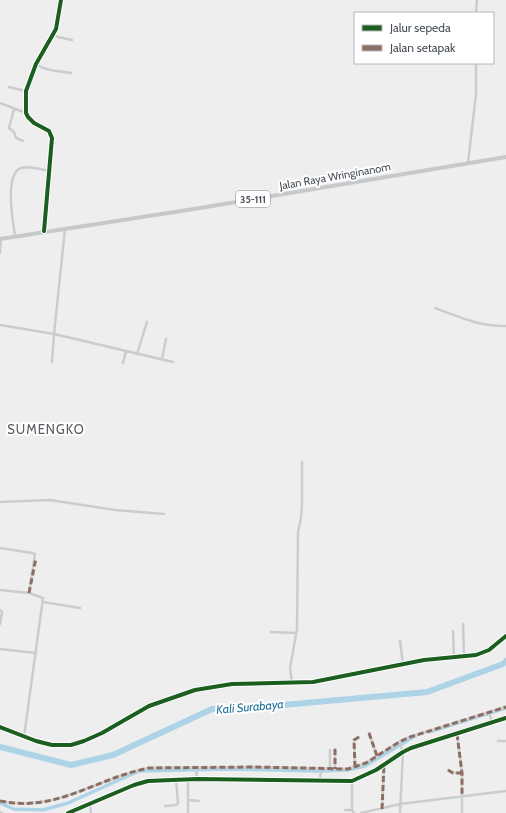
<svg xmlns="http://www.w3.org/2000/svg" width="506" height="813" viewBox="0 0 506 813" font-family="Cabin,sans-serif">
<rect width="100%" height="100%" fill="#efeeee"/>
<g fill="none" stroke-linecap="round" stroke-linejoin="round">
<!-- canal -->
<path stroke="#add4e6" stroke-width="3.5" d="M429,732l77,-24
M0,803l14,6 29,1 25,-7 71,-32 89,-2 90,2 29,-1 18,-4 50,-30"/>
<!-- river -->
<path stroke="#add4e6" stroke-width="6" d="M0,747l71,18 42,-10 99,-46 71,-4 144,-13 76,-28 3,-3"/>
<!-- street -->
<path stroke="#cacccf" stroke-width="2.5" d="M476,13l1,-13
M53,34l5,3 14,3
M36,64c9,7 23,7 35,9
M9,87l17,4
M0,103l26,10
M14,109l-5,19 5,4 2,6 7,3
M468,163l8,-69v-31
M65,229l-11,105 119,28
M44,231l8,-93 -3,-7 -15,-8 -6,-6 -2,-4v-22l10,-27 20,-35 5,-29
M15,236c-2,-14 -11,-62 6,-68 6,-3 21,2 28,3
M0,253l1,-15
M435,308c24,9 46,19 71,18
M0,325l54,9 -2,28
M137,354l10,-32
M162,359l4,-20
M123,363l3,-12
M0,502l50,-2 65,10 49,4
M0,548l32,5 3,1 -6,39
M0,590l29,3 14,5 -19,139
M43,602l37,6
M0,610l2,2 -2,12
M463,624l1,33
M453,631l1,27
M271,632l25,1
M400,641l3,23
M0,649l36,4
M292,682l-2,-14 7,-39 1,-97 3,-14 1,-14v-42
M489,712l3,10
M0,727l36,14 16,4h19l13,-4 18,-8 47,-27 46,-16 37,-6 81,-2 111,-22 52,-5 13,-5 17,-14
M369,733l8,23
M457,734l5,39v40
M498,741h8
M399,742l4,10 -3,61
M335,749v20
M330,750v19
M196,767l1,12
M355,767l-1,-27 5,-3
M448,770l5,3h9
M188,779v34
M320,781l1,-13
M352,781v29l2,3
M188,800l11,1
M0,801c57,12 96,-23 149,-33l106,-1 93,2 18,-6 33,-21 11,-5 96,-30
M90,803l1,10
M165,806l11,-1 2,-2 -2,-23
M382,809l2,-44
M345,810h7
M0,812l2,1
M68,813l66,-28 14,-4 49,-2 155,2 24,-11 27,-18 8,-4 95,-30
M361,813l39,-9 106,-13"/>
<!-- primary -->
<path stroke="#c6c9cc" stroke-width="4" d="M0,239l194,-30 312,-52"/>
<!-- quiet -->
<path stroke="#8d6e63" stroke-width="3" stroke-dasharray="6 3" stroke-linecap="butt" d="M29,593l7,-35
M369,733l8,23
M457,734l5,39v23
M335,749v20
M355,767l-1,-27 5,-3
M448,770l5,3h9
M0,801c57,12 96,-23 149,-33l106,-1 93,2 18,-6 33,-21 11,-5 96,-30
M382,809l2,-44"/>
<!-- cycleway casing -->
<g stroke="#fff" stroke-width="6">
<path id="cycleway" d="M44,231l8,-93 -3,-7 -15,-8 -6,-6 -2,-4v-22l10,-27 20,-35 5,-29
M0,727l36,14 16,4h19l13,-4 18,-8 47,-27 46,-16 37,-6 81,-2 111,-22 52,-5 13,-5 17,-14
M68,813l66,-28 14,-4 49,-2 155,2 24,-11 27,-18 8,-4 95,-30"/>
</g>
<!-- cycleway -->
<use href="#cycleway" stroke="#1b5e20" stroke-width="4"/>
</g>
<g text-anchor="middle" stroke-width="4" stroke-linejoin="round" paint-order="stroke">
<!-- shield labels -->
<rect fill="#fff" stroke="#7e838a" stroke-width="1" x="236" y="191" width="34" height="16" rx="3"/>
<g font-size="10" font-weight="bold" fill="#474e58">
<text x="253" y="203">35-111</text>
</g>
<!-- street labels -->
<g font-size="11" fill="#474e58" stroke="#fff">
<text transform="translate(335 176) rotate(-10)" y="4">Jalan Raya Wringinanom</text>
</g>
<!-- water labels -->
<g font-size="12" font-style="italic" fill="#1b7198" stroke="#fff">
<text transform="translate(250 707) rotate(-5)" y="4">Kali Surabaya</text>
</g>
<!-- quarter labels -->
<g font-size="13" letter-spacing="1" fill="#5a5d61" stroke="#fff">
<text x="46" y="434">SUMENGKO</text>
</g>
</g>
<!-- legend -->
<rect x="354" y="12" width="140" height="52" fill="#ffffff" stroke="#b5b8bc"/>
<rect x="362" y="25" width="20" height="6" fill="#1b5e20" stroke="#b5b8bc"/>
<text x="390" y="32" font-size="12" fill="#474e58">Jalur sepeda</text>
<rect x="362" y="45" width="20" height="6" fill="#8d6e63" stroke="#b5b8bc"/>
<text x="390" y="52" font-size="12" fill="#474e58">Jalan setapak</text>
</svg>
